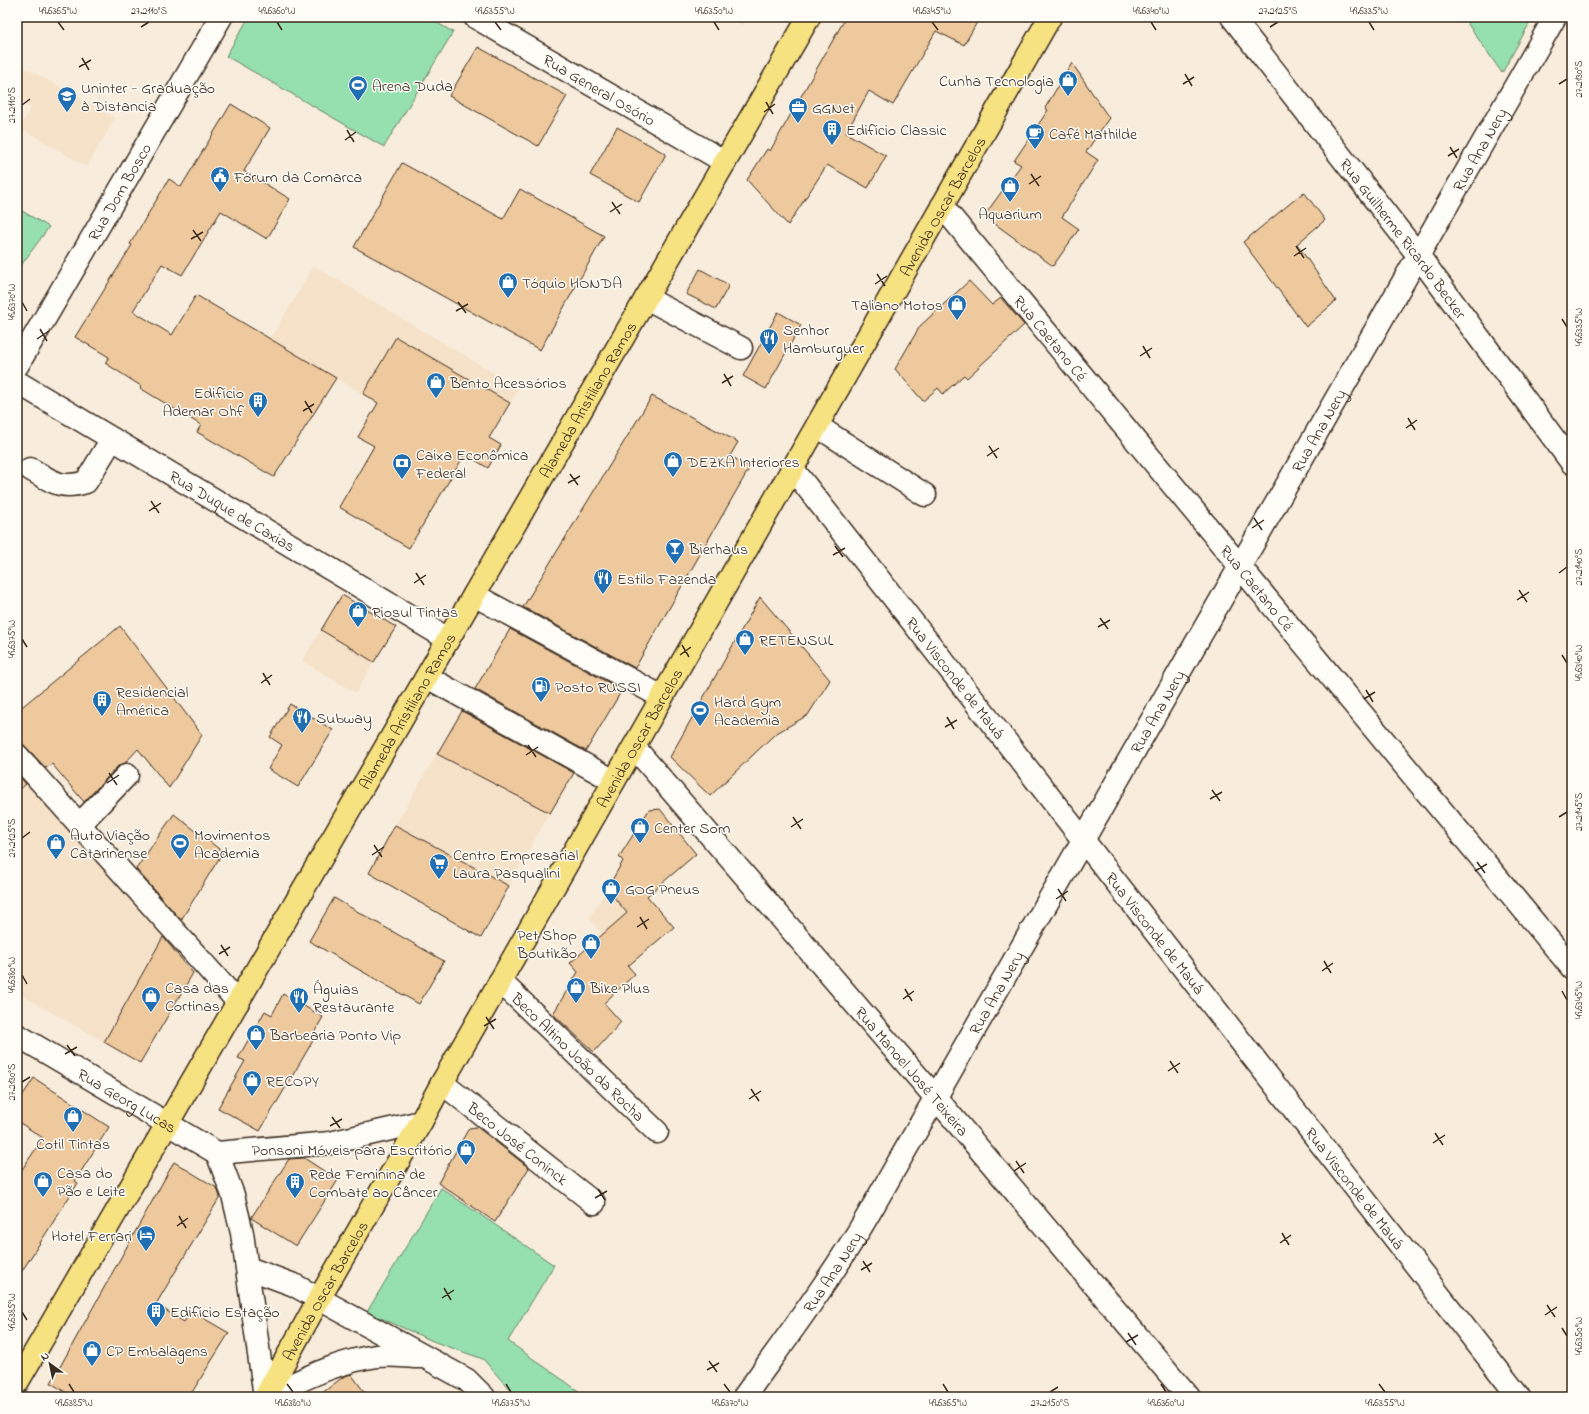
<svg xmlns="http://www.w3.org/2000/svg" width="1589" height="1414" viewBox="0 0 1589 1414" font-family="'Indie Flower',sans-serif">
<rect width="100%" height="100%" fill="#f8eddc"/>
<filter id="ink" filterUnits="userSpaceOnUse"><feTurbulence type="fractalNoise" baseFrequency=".025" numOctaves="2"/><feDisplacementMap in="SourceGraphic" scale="8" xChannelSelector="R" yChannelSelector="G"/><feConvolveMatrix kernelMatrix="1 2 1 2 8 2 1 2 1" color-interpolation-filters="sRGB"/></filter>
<g filter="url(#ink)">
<!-- built -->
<path fill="#f5e2c9" d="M731,17h16l-5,10z
M17,63l98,55 -28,49 -67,-39 11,-20 -14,-8z
M314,266l205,122 -30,50 12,7 -13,23 -218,-129z
M321,630l53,32 -18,31 -54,-32z
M437,754l113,59 -41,73 -114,-61z
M17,770l146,167 -59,105 -87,-49z
M620,866l54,61 -44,37 -41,-45z"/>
<!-- green -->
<path fill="#96dfae" stroke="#688466" d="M249,17h178l26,15 -69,115 -158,-91z
M1463,17h70l-31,56z
M17,208l32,19 -32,44z
M441,1188l113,77 -46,76 79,56h-71l-33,-38 -48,-17 -68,-30z"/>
<!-- building -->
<path fill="#eec99e" stroke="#3b2a1e" d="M846,17h134l-16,28 -28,-14 -43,74 -24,-14 -23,42 40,23 -18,32 -41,-23 -39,60 -41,-45 20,-31 3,2z
M478,47l89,49 -29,50 -89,-50z
M1072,63l37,55 -23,34 12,8 -36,57 17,12 -26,37 -69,-50 37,-51 -7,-4 34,-51 -3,-2z
M231,104l39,24 -26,43 46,28 -23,40 -46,-28 -39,64 -20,-11 -29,47 39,24 24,-40 140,83 -62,99 -77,-45 4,-7 -61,-37 1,-2 -36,-23 4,-6 -34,-20 57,-92 -2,-1 39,-65 12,8z
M617,127l49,27 -27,48 -49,-27z
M402,163l101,56 17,-30 84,47 -64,114 -186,-103z
M1304,192l21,28 -28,24 39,57 -30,26 -63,-85z
M700,269l29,16 -13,24 -30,-15z
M969,281l23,24 9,-7 23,27 -57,53 -3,-3 -21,19 -5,-6 -15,13 -28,-32 25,-43z
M778,312l23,13 -35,64 -23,-13z
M396,337l114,66 -21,35 12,7 -13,23 -23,-14 -56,94 -70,-41 35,-61 -16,-9 20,-34 -15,-9z
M652,396l86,46 -8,14 20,11 -115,201 -112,-61z
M342,595l54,32 -22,35 -53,-32z
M760,597l70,83 -22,35 -33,19 -65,62 -40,-39z
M120,626l82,109 -33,53 -31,-39 -13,14 -7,3 -34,36 -32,-38 -6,4 -20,-21 -5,-4h-4v-32z
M510,629l112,61 -36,61 -111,-62z
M290,704l43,26 -35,57 -30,-18 14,-24 -12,-8z
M462,711l112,62 -24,40 -113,-59z
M17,774l9,10 -9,8z
M660,809l36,45 -49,42 27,31 -46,39 7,8 -31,29 17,19 -27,30 -41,-38 25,-42 -8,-9 57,-50 -20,-24 16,-28 -4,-4 30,-47z
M174,814l49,38 -42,68 -45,-51z
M395,825l114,61 -28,52 -112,-65z
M334,898l110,63 -25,43 -110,-63z
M163,937l30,36 -53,90 -36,-21z
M283,994l40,23 -12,21 3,1 -54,92 -42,-23 27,-47 -7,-3 27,-47 7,4z
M34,1078l75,49 -34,54 3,2 -61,96v-102l26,-39 -26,-17v-17z
M477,1127l52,41 -34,54 -57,-39 31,-55z
M304,1158l34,22 -42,66 -45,-28 38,-59z
M174,1162l43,26 3,9 -64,107 28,18 7,-11 38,22 -40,64h-116l-22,-14z
M351,1374l17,23h-51l26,-20z"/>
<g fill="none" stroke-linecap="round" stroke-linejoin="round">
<!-- minor casing -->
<g stroke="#3b2a1e" stroke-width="25">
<g id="minor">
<path id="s1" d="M475,17l250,145"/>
<path id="s2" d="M1232,17l186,238 154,208"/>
<path id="s3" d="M942,206l630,762"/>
<path d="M646,298l95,50"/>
<path id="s4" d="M17,366l204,-349"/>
<path id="s5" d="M17,382l431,257"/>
<path d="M817,426l108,69"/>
<path id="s6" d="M792,468l727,929"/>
<path d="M30,469c22,12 30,21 56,13l26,-43"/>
<path d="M474,595l188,102"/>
<path d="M427,677l187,104"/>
<path id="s7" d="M634,747l302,351 253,299"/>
<path d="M17,755l221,247"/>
<path d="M80,824l47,-49"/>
<path id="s8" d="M500,981l157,151"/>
<path id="s9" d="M17,1035l200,118"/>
<path id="s10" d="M442,1083l152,120"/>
<path d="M217,1153l16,42 9,38 23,164"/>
<path d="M217,1153l113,-10 91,-21"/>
<path d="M248,1268l46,17 173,95 17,17"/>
<path d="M265,1397c37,-17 72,-36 112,-41 14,-2 30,1 43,1"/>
<path id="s11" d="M744,1397c42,-59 86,-117 123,-180l688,-1200"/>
</g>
</g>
<!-- major casing -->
<g stroke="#3b2a1e" stroke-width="25">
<g id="major">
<path id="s12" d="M17,1383l792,-1366"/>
<path id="s13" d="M265,1397l54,-98 102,-177 21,-39 608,-1066"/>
</g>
</g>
<!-- minor -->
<use href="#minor" stroke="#fdfcf7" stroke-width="22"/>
<!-- major -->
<use href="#major" stroke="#f7e281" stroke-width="22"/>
</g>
</g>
<!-- ticks -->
<path fill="none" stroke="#3b2a1e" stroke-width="1.5" d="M58,22l6,8M277,22l5,8M495,22l6,8M714,22l5,8M932,22l6,8M1151,22l5,8M1369,22l5,8M141,27l8,-5M1270,27l8,-5M82,58l7,12M79,67l12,-7M1185,74l7,12M1183,84l11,-7M1559,84l8,-5M766,102l7,12M22,105l8,-6M764,112l11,-8M347,130l7,12M345,140l11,-8M1450,147l7,11M1448,156l11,-7M1031,174l8,12M1029,184l12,-8M612,202l8,12M610,212l12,-8M193,230l8,11M191,239l12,-7M1296,246l8,12M1294,256l12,-8M877,274l8,12M875,284l12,-8M22,302l5,9M458,302l8,11M456,311l12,-7M1562,319l5,8M40,329l7,12M37,339l12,-8M1143,346l7,12M1140,356l12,-8M724,374l7,12M722,383l11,-7M305,401l7,12M303,411l11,-7M1408,418l7,12M1406,428l11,-8M989,446l8,12M987,456l12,-8M570,474l8,11M568,483l12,-7M151,501l8,12M149,511l12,-8M1254,518l8,12M1252,528l12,-8M835,546l8,11M833,555l12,-7M416,573l8,12M1559,573l8,-6M414,583l12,-8M1519,590l8,12M1517,600l12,-8M1100,618l8,11M1098,627l12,-7M22,639l5,8M682,645l7,12M680,655l11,-8M1562,655l5,8M263,673l7,12M261,683l11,-8M1366,690l7,12M1364,699l11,-7M947,717l7,12M945,727l12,-7M528,745l8,12M526,755l12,-8M109,773l8,12M107,783l12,-8M1212,790l8,11M1210,799l12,-7M793,817l8,12M1559,817l8,-5M791,827l12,-8M22,838l8,-6M374,845l8,12M372,855l12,-8M1477,862l8,11M1475,871l12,-7M1058,889l8,12M1056,899l12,-8M640,917l7,12M637,927l12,-8M221,945l7,11M219,954l11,-7M1324,961l7,12M1322,971l11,-8M22,975l5,9M905,989l7,12M1562,991l5,9M903,999l11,-8M486,1017l8,12M484,1026l12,-7M67,1045l8,11M65,1054l12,-7M1170,1061l8,12M1168,1071l12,-8M22,1082l8,-5M751,1089l8,12M749,1099l12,-8M332,1117l8,11M330,1126l12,-7M1435,1133l8,12M1433,1143l12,-8M1016,1161l8,12M1014,1171l12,-8M598,1189l7,11M595,1198l12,-7M179,1216l7,12M177,1226l11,-8M1282,1233l7,12M1280,1243l11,-8M863,1261l7,11M861,1270l11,-7M444,1288l7,12M442,1298l12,-8M1547,1305l8,12M22,1312l5,8M1545,1315l12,-8M1562,1328l5,8M1128,1333l8,12M1126,1342l12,-7M709,1361l8,11M707,1370l12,-7M69,1384l5,8M287,1384l6,8M506,1384l5,8M724,1384l6,8M943,1384l5,8M1161,1384l5,8M1379,1384l6,8M1050,1392l8,-5"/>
<!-- icons -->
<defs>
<g id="shop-pin" transform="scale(1)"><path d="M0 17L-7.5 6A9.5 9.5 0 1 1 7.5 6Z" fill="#1f6fb2" stroke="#fdfcf7"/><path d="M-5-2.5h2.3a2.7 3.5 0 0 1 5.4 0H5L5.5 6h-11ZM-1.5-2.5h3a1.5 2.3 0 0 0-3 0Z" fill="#fff"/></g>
<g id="stadium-pin" transform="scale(1)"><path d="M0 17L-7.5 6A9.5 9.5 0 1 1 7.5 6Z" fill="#1f6fb2" stroke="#fdfcf7"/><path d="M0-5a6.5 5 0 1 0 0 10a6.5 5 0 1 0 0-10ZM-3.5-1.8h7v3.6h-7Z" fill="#fff"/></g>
<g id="university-pin" transform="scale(1)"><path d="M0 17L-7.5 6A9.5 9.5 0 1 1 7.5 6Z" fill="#1f6fb2" stroke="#fdfcf7"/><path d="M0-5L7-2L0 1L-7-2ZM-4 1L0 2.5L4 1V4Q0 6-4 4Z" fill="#fff"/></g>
<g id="office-pin" transform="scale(1)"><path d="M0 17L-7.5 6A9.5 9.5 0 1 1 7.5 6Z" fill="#1f6fb2" stroke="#fdfcf7"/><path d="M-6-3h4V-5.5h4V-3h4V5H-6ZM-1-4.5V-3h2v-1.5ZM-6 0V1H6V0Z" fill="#fff"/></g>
<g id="building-pin" transform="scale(1)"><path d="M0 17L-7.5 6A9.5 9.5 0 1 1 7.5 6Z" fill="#1f6fb2" stroke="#fdfcf7"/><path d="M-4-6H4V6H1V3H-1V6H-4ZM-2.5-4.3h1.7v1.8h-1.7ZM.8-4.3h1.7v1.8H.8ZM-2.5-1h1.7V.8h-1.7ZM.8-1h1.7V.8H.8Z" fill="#fff"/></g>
<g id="cafe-pin" transform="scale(1)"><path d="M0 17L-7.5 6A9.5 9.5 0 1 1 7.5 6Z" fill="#1f6fb2" stroke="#fdfcf7"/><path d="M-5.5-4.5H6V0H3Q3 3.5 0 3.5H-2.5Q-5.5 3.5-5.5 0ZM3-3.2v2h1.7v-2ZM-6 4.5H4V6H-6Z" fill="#fff"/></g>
<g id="civic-pin" transform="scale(1)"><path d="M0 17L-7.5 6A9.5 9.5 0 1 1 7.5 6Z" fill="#1f6fb2" stroke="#fdfcf7"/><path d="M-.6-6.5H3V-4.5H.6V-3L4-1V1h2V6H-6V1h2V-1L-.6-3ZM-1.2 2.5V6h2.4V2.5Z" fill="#fff"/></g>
<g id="restaurant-pin" transform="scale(1)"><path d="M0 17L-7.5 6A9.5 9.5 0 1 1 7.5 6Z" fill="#1f6fb2" stroke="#fdfcf7"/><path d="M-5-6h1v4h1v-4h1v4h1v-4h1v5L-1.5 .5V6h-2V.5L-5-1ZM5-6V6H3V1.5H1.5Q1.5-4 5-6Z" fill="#fff"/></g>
<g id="bank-pin" transform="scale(1)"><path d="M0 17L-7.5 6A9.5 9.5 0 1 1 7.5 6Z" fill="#1f6fb2" stroke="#fdfcf7"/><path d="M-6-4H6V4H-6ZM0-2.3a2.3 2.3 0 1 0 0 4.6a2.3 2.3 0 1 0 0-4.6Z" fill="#fff"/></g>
<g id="bar-pin" transform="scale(1)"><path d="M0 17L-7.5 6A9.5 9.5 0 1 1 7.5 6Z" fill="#1f6fb2" stroke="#fdfcf7"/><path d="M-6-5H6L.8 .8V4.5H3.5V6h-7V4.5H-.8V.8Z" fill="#fff"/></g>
<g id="fuel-pin" transform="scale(1)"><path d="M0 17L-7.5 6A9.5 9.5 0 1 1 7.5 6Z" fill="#1f6fb2" stroke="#fdfcf7"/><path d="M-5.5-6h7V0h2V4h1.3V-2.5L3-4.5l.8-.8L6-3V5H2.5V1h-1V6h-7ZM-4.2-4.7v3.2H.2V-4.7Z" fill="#fff"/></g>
<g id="supermarket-pin" transform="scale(1)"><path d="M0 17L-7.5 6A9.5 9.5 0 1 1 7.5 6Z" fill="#1f6fb2" stroke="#fdfcf7"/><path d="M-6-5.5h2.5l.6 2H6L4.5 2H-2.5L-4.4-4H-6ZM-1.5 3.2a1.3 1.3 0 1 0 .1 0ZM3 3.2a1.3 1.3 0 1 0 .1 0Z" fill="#fff"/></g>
<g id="hotel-pin" transform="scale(1)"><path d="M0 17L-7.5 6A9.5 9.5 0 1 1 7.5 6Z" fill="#1f6fb2" stroke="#fdfcf7"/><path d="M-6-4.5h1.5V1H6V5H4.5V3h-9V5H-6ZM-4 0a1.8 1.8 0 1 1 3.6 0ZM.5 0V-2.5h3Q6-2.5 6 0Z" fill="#fff"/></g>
</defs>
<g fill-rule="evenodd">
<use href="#shop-pin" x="1068" y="80"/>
<use href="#stadium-pin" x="358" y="85"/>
<use href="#university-pin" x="67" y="96"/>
<use href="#office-pin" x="798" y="107"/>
<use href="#building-pin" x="832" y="129"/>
<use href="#cafe-pin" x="1035" y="133"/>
<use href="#civic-pin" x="220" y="176"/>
<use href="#shop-pin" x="1010" y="186"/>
<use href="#shop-pin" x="508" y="282"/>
<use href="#shop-pin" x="957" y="304"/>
<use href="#restaurant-pin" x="769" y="338"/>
<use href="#shop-pin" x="436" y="382"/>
<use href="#building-pin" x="258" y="401"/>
<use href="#shop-pin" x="673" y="461"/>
<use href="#bank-pin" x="402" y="463"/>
<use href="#bar-pin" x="675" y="548"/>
<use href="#restaurant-pin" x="603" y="578"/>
<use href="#shop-pin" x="358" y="611"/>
<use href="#shop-pin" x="745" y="639"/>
<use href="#fuel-pin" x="541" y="686"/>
<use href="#building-pin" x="102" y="700"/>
<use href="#stadium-pin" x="700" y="710"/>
<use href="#restaurant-pin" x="302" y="717"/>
<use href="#shop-pin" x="640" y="827"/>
<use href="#shop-pin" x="56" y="843"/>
<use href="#stadium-pin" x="180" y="843"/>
<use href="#supermarket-pin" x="439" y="863"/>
<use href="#shop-pin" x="611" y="888"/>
<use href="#shop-pin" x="591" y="943"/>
<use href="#shop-pin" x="576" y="987"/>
<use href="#shop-pin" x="151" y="996"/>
<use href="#restaurant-pin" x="299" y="997"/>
<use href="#shop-pin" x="256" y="1034"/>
<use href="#shop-pin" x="252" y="1080"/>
<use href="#shop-pin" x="73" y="1116"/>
<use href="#shop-pin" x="466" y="1149"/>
<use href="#shop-pin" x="43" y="1181"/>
<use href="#building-pin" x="295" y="1182"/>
<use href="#hotel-pin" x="146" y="1235"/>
<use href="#building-pin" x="156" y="1311"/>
<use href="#shop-pin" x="92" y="1350"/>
</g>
<g text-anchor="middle" stroke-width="3" stroke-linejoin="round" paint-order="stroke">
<!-- poi labels -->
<g font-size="16" fill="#3b2a1e" stroke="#fdfcf7" text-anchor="start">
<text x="1054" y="86" text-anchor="end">Cunha Tecnologia</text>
<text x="372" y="91">Arena Duda</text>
<text x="81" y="93">Uninter - Graduação<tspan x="81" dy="18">à Distancia</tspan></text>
<text x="812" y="113">GGNet</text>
<text x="846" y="135">Edifício Classic</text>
<text x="1049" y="139">Café Mathilde</text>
<text x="234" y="182">Fórum da Comarca</text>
<text x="1010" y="219" text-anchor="middle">Aquarium</text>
<text x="522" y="288">Tóquio HONDA</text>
<text x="943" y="310" text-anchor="end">Taliano Motos</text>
<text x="783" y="335">Senhor<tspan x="783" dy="18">Hamburguer</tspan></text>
<text x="450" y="388">Bento Acessórios</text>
<text x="244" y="398" text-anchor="end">Edifício<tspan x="244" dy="18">Ademar Ohf</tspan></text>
<text x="416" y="460">Caixa Econômica<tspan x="416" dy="18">Federal</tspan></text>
<text x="687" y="467">DEZKA Interiores</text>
<text x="689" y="554">Bierhaus</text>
<text x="617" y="584">Estilo Fazenda</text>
<text x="372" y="617">Riosul Tintas</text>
<text x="759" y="645">RETENSUL</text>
<text x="555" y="692">Posto RUSSI</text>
<text x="116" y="697">Residencial<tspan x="116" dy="18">América</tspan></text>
<text x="714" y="707">Hard Gym<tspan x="714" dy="18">Academia</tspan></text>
<text x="316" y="723">Subway</text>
<text x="654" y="833">Center Som</text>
<text x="70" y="840">Auto Viação<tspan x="70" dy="18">Catarinense</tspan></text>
<text x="194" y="840">Movimentos<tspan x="194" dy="18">Academia</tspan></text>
<text x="453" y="860">Centro Empresarial<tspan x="453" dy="18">Laura Pasqualini</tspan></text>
<text x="625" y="894">GOG Pneus</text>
<text x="577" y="940" text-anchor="end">Pet Shop<tspan x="577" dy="18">Boutikão</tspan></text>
<text x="165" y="993">Casa das<tspan x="165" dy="18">Cortinas</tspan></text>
<text x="590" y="993">Bike Plus</text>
<text x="313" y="994">Águias<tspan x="313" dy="18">Restaurante</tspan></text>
<text x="270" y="1040">Barbearia Ponto Vip</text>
<text x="266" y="1086">RECOPY</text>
<text x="73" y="1149" text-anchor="middle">Cotil Tintas</text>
<text x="452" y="1155" text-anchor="end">Ponsoni Móveis para Escritório</text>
<text x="57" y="1178">Casa do<tspan x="57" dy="18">Pão e Leite</tspan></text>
<text x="309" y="1179">Rede Feminina de<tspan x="309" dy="18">Combate ao Câncer</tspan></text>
<text x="132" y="1241" text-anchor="end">Hotel Ferrari</text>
<text x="170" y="1317">Edifício Estação</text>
<text x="106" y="1356">CP Embalagens</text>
</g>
<!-- street labels -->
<g font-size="16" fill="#3b2a1e" stroke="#fdfcf7">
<text dy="6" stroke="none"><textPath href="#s1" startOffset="144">Rua General Osório</textPath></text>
<text dy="6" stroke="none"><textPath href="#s11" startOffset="1449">Rua Ana Nery</textPath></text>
<text dy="6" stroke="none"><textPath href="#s4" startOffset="202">Rua Dom Bosco</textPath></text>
<text dy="6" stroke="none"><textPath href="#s13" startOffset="1370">Avenida Oscar Barcelos</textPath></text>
<text dy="6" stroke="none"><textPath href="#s2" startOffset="280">Rua Guilherme Ricardo Becker</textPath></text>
<text dy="6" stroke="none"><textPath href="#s3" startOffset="171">Rua Caetano Cé</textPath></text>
<text dy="6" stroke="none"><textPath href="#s12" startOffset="1137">Alameda Aristiliano Ramos</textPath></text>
<text dy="6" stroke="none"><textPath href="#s11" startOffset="1125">Rua Ana Nery</textPath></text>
<text dy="6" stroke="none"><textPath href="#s5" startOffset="251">Rua Duque de Caxias</textPath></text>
<text dy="6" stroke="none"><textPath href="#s3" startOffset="495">Rua Caetano Cé</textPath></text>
<text dy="6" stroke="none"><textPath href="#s6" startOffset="266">Rua Visconde de Mauá</textPath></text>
<text dy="6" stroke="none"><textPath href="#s12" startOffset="777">Alameda Aristiliano Ramos</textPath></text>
<text dy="6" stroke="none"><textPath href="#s11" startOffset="801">Rua Ana Nery</textPath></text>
<text dy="6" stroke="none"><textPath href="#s13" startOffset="758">Avenida Oscar Barcelos</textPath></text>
<text dy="6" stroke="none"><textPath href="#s6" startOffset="590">Rua Visconde de Mauá</textPath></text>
<text dy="6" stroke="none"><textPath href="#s11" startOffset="477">Rua Ana Nery</textPath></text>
<text dy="6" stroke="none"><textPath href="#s8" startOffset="109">Beco Altino João da Rocha</textPath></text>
<text dy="6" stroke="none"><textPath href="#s7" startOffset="427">Rua Manoel José Teixeira</textPath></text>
<text dy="6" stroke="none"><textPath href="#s9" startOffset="128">Rua Georg Lucas</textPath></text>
<text dy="6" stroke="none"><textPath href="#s10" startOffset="97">Beco José Coninck</textPath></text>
<text dy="6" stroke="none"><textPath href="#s6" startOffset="914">Rua Visconde de Mauá</textPath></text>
<text dy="6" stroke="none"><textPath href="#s11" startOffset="153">Rua Ana Nery</textPath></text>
<text dy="6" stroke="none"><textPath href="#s13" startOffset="122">Avenida Oscar Barcelos</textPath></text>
</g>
</g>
<!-- margin -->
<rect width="1589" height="1414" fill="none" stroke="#fdfcf7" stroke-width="44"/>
<!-- north arrow -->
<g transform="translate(50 1364) rotate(327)" stroke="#fdfcf7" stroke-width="3" paint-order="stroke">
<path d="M0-3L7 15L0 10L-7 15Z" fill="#3b2a1e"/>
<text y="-6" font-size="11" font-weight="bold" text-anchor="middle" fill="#3b2a1e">N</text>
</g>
<rect x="22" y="22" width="1545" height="1370" fill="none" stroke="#3b2a1e" stroke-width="1.5"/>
<g font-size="10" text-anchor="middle" fill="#3b2a1e">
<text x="58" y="14">49.6365°W</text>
<text x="149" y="14">27.2110°S</text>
<text x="277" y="14">49.6360°W</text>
<text x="495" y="14">49.6355°W</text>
<text x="714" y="14">49.6350°W</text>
<text x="932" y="14">49.6345°W</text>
<text x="1151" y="14">49.6340°W</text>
<text x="1278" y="14">27.2125°S</text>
<text x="1369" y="14">49.6335°W</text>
<text transform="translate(1578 79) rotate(-90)" y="4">27.2130°S</text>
<text transform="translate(11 105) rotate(-90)" y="4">27.2110°S</text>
<text transform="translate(11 302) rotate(-90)" y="4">49.6370°W</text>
<text transform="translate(1578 327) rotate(-90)" y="4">49.6335°W</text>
<text transform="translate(1578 567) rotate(-90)" y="4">27.2140°S</text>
<text transform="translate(11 639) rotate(-90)" y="4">49.6375°W</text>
<text transform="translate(1578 663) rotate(-90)" y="4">49.6340°W</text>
<text transform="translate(1578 812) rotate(-90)" y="4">27.2145°S</text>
<text transform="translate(11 838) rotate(-90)" y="4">27.2125°S</text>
<text transform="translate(11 975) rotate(-90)" y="4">49.6380°W</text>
<text transform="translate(1578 1000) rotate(-90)" y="4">49.6345°W</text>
<text transform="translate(11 1082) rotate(-90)" y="4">27.2130°S</text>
<text transform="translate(11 1312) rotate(-90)" y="4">49.6385°W</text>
<text transform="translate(1578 1336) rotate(-90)" y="4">49.6350°W</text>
<text x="74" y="1406">49.6385°W</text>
<text x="293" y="1406">49.6380°W</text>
<text x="511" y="1406">49.6375°W</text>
<text x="730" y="1406">49.6370°W</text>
<text x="948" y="1406">49.6365°W</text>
<text x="1050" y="1406">27.2150°S</text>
<text x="1166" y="1406">49.6360°W</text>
<text x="1385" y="1406">49.6355°W</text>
</g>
</svg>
